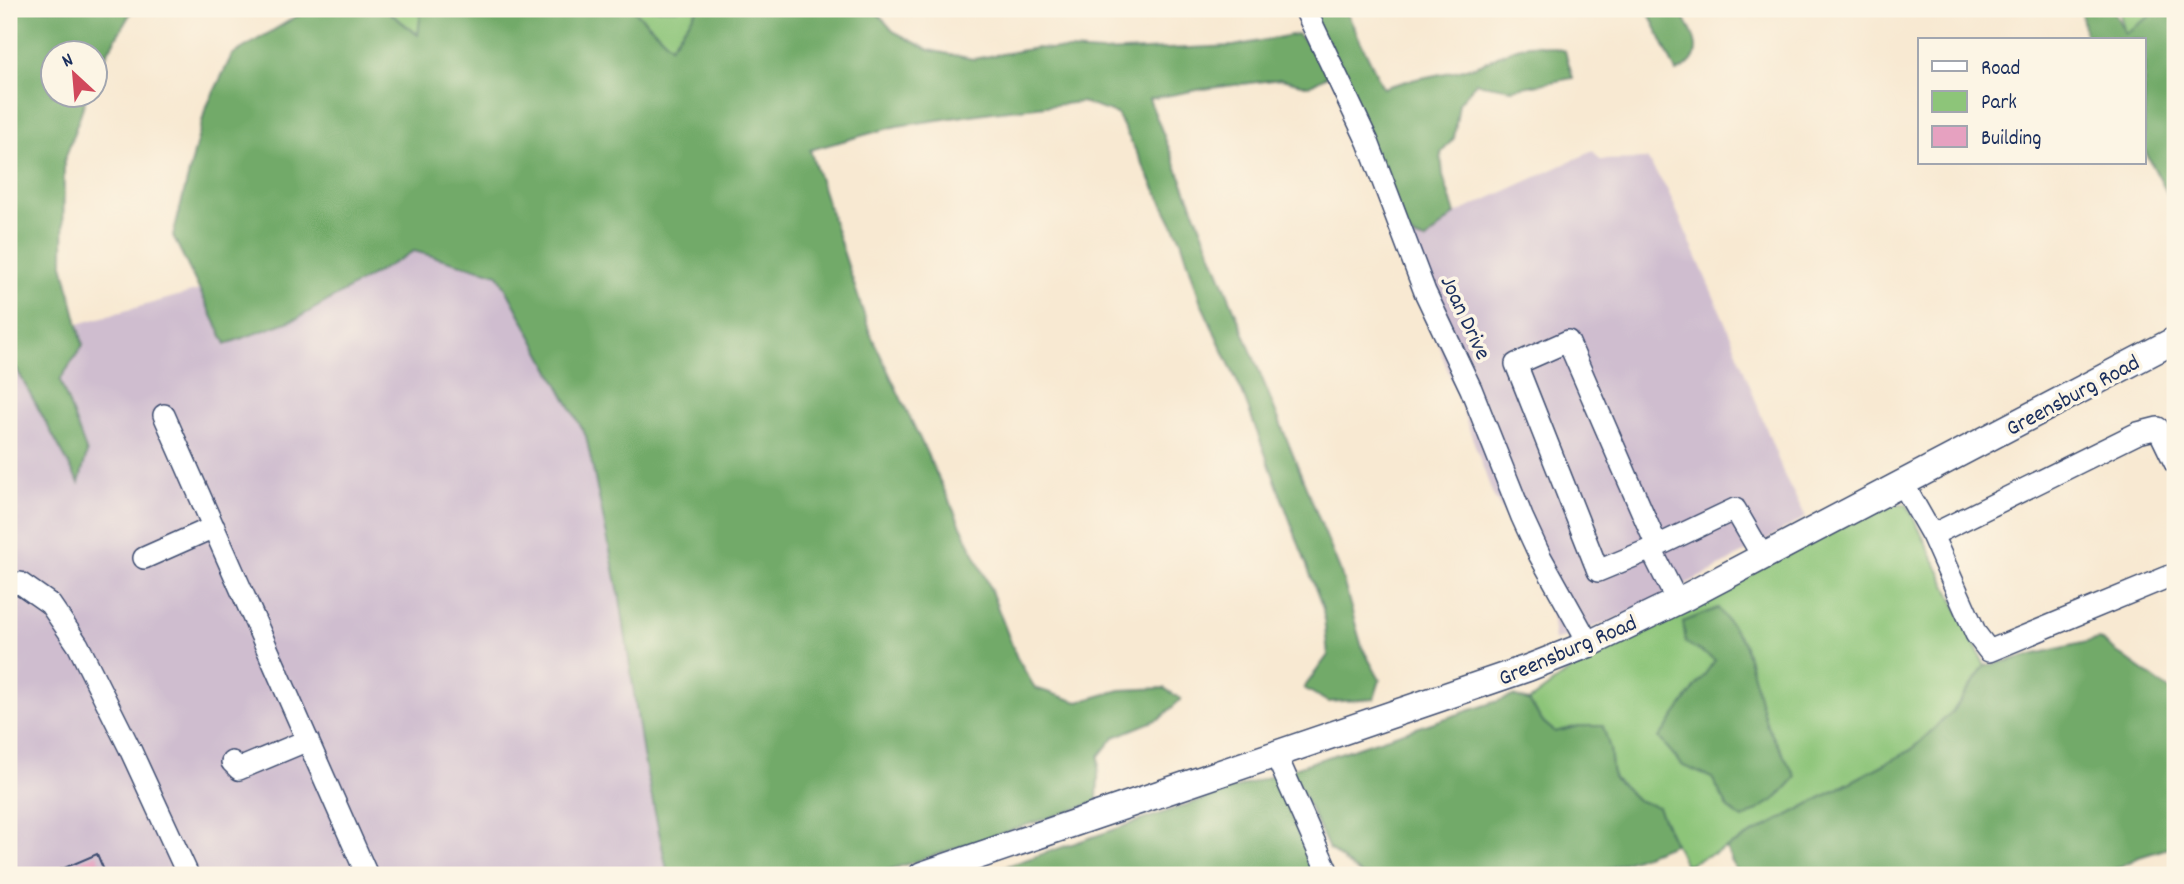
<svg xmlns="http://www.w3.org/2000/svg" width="2184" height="884" viewBox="0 0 2184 884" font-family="Dekko,sans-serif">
<rect width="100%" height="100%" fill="#fcf5e5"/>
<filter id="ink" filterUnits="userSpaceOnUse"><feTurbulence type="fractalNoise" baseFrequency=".0143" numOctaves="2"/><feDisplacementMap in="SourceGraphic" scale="14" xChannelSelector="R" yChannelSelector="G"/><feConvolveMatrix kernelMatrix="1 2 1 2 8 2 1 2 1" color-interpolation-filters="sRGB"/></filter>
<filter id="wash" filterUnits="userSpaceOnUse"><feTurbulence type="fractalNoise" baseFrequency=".00686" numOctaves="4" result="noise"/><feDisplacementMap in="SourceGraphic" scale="28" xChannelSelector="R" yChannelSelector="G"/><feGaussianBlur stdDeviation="1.57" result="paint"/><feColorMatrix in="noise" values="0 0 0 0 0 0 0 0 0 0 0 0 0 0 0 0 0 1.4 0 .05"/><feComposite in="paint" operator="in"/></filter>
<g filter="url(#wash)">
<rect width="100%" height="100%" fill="#f8e9d2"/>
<!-- industrial -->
<path fill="#cfbdcf" d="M1593,151l7,9 47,-1 21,32 63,145 53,139 22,42 -92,53 -105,52 -55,19 -3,-31 -28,-64 -30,-51 -62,-171 -23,-89 18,6 29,-27z
M414,251l84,23 88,162 34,162 23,157 25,120h-659v-377l5,-3 -5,-19v-121l10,16 67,82 -26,-73 23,-35 -5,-21 121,-34 26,54 73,-26z"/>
<!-- green -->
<path fill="#8dc579" stroke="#547a6c" stroke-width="2" d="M385,9h36l-2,26z
M633,9h65l-27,37z
M2119,9h42l-36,25z
M1907,504l78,162 -32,45 -42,39 -185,98 -41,17 -27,-57 -21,-8 -24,-23 -3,-28 -31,-23 -24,6 -13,-11 -13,-20 58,-43 296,-153z"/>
<!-- forest -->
<path fill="#72aa69" stroke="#466c64" stroke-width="2" d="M9,9h124l-38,65 -1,-22h-42v42l35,1 -23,67 -1,102 20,81 -23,35 27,73 -8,30 -70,-128z
M309,9h76l33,26 3,-26h212l38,37 27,-37h176l19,22 36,19 44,9 63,-11 65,4 133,-6 63,-12 23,21 9,20 -20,11 -28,-7 -78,10 -54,10 192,474 21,74 18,33 -6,19 -46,3 -24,-14 24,-33 -5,-46 -80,-215 -42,-91 -20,-63 -64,-126 -36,-12 -89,10 -95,14 -87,24 60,183 118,250 29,75 18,30 43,14 42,-12 44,-2 17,11 -20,19 -47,19 -15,19 -2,46 -223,73h-206l-25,-120 -23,-157 -34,-162 -88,-162 -84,-23 -116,67 -72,26 -53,-108 32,-126 27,-55z
M1305,9h40l38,79c29,-10 60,-13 89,-21 19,-6 37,-19 56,-22 14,-1 24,2 37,6l8,27 -61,11 -36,-6 -17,20 -5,35 -13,15 2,23 12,38 -30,27 -17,-6z
M1647,9h33c12,25 31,48 -4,63z
M2081,9h32l12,24 36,-24h14v199l-31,-59v-109h-58z
M1718,608l26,35 23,83 29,51 -19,21 -34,21 -14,-10 -17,-31 -29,-12 -24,-28 56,-78 -29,-17 -3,-21z
M2099,639l76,55v152l-36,11 -35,18h-366l-12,-27 185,-98 42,-39 32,-45z
M1513,696l16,5 13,20 13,11 24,-6h24l7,23 3,28 24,23 21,7 16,37 -82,31h-231l-32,-26 -38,-80z
M1274,775l42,100h-335z"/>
<g id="blocks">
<!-- building -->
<path fill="#e6a1c0" d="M97,854l9,21h-58z"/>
</g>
</g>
<g filter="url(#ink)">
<use href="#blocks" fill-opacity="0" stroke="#3c4b6f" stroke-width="2"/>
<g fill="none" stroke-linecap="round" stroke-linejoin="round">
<!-- minor casing -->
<g stroke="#3c4b6f" stroke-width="24">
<path id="minor" d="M1305,9l63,133 57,150 46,97 51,128 18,39 49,88
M164,415l203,460
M1903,484l29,51 44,99 13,17 186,-77
M1932,535l206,-102 20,-5 17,35
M1651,549l-53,22 -82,-207 52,-23 89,205
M144,558l70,-31
M9,584l11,-1 30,21 28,41 52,104 58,126
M1677,601l-26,-52 84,-40 28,48
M1276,755l53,120
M232,762l7,7 69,-29"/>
</g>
<!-- major casing -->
<g stroke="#3c4b6f" stroke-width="29">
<path id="major" d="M922,875l606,-207 61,-24 99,-48 487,-256"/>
</g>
<!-- minor -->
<use href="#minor" stroke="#fff" stroke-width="21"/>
<!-- major -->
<use href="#major" stroke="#fff" stroke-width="26"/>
</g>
</g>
<g text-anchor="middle" stroke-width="7" stroke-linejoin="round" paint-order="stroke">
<!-- street labels -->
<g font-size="23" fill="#1b2f5e" stroke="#fcf5e5">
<text transform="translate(1467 317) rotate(65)" y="8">Joan Drive</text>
<text transform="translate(2072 394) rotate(-28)" y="8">Greensburg Road</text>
<text transform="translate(1567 649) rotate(-23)" y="8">Greensburg Road</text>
</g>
</g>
<!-- margin -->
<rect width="2184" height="884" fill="none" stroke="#fcf5e5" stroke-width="35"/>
<!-- legend -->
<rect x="1918" y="38" width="228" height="126" fill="#fcf5e5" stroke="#a2a6af" stroke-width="2"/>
<rect x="1932" y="61" width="35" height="10" fill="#ffffff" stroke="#a2a6af" stroke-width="2"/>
<text x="1981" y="74" font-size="21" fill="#1b2f5e">Road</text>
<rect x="1932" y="91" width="35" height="21" fill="#8dc579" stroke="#a2a6af" stroke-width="2"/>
<text x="1981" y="108" font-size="21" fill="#1b2f5e">Park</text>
<rect x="1932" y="126" width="35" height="21" fill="#e6a1c0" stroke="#a2a6af" stroke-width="2"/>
<text x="1981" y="144" font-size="21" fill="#1b2f5e">Building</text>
<!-- north arrow -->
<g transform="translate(74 74) rotate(334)"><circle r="33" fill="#fcf5e5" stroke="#a2a6af" stroke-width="2"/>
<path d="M0-5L12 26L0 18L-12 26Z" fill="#d1495b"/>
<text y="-10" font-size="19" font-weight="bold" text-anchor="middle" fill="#1b2f5e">N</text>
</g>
</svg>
